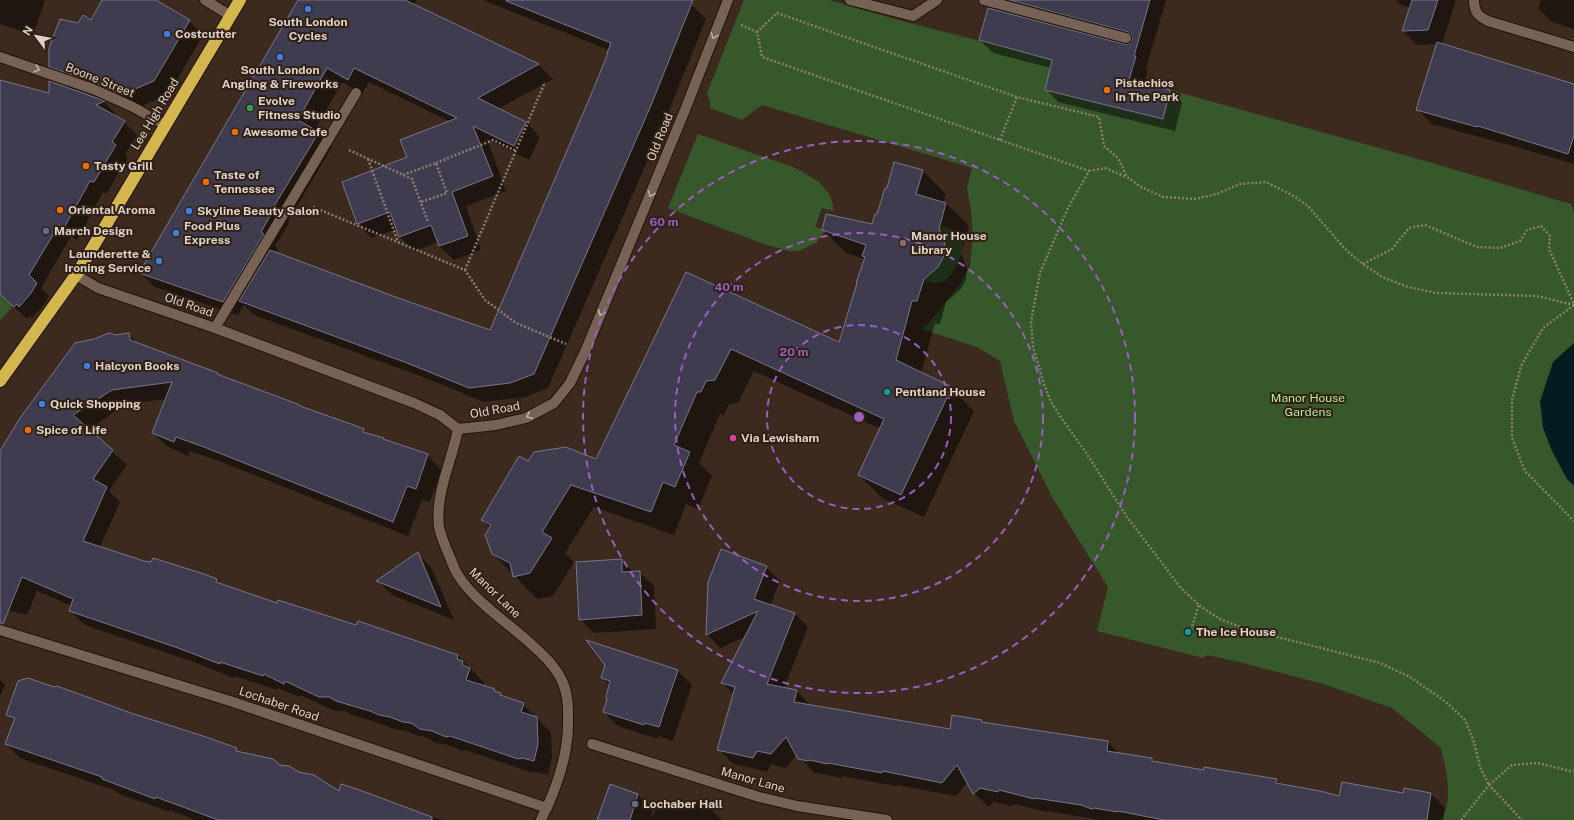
<svg xmlns="http://www.w3.org/2000/svg" width="1574" height="820" viewBox="0 0 1574 820" font-family="'Public Sans',sans-serif">
<rect width="100%" height="100%" fill="#3b2a1d"/>
<!-- green -->
<path fill="#37582a" d="M744,0h85l73,21 268,69 245,68 156,46 3,9v607h-133c13,-21 5,-49 0,-72l-49,-40 -69,-24 -84,-22 -32,-7 -4,3 -106,-27 11,-44 -56,-90 -38,-76 -14,-60 -23,-14 -56,-18 8,-6 31,-39 10,-18 3,-30 -2,-25 -4,-23 5,-20 -210,-63 -20,15 -32,-12v-6l-3,-9z
M698,134l95,33 10,5 16,10 7,8 4,6 3,9v6l-11,-3 -7,19 10,3 -8,12 -18,9h-10l-25,-7 -96,-36z
M940,226c7,2 15,3 19,9 9,12 -4,42 -17,47 -6,2 -13,0 -19,-2l2,-5c14,-5 23,-20 18,-35 -2,-6 -5,-8 -3,-14z
M0,294l13,12 -13,15z"/>
<!-- water -->
<path fill="#021c20" d="M1574,343v143l-7,-7 -15,-28 -9,-23 -3,-27 13,-39z"/>
<!-- shadow -->
<path fill="#0007" d="M0,0h45l-12,35 -33,-11z
M104,0h49l36,21 14,14 -35,60 -32,13 -72,-27 -14,-14 29,-43 12,-3z
M300,0h116l-2,5 125,60 14,14 -55,30 28,13 14,15 -11,23 -42,-21 19,52 -40,15 15,44 -27,10 -15,-14 -1,-4 -24,9 -14,-14 -3,-8 -25,9 -14,-15 50,-65 43,-36 -82,-40 -7,12 -20,-12 -27,48 17,17 -44,74 1,2 -14,23 3,3 -3,4 126,47 89,32 104,-242 15,-40 -126,-50h198l10,4 15,15 -40,99 -118,270 -23,9 -41,5 -61,-25 -169,-62 -10,-10 -6,10 -83,-28 -15,-14z
M997,0h169l-20,68 2,2 -4,14 26,7 12,12 -7,28 -117,-29 -12,-13 5,-21 -58,-15 -13,-13 144,5h4l4,-3 -127,-35z
M1396,0h60l-14,44 132,41v79l-61,-18 -81,-22 -14,-14 20,-66 -21,1 -14,-14 8,-23 -10,-3z
M1541,0h33v29l-22,-7 -14,-14z
M0,81l50,14v-13l54,20 12,12 -4,1 12,7 13,13 -12,19 3,4 -22,36 -3,-2 -26,48 -6,-4 -30,52 8,8 -6,10 -11,12 -2,-2 -3,3 -27,-25z
M895,163l28,8 23,23 -3,9h3l23,23 -8,27 6,16 -1,10 -5,10 -15,13 -6,22 -5,-1 -14,50 30,15 23,23 -50,106 -42,-19 -23,-23 22,-46 -127,-58 -16,32 -9,1 -5,11 -4,-1 -21,49 13,13 -14,33 -12,-5 -12,31 -80,-28 -29,46 9,9 -21,34 -16,3 -44,-45 -3,-26 -8,-8 47,-57 67,-3 90,-186 153,69 26,-84 -19,-6 -23,-23 50,-5 5,-9 10,-27z
M128,334l11,11 161,60 2,3 61,22 4,4 16,5 2,2 42,14 14,15 -11,32 -8,-2 -14,36 -189,-75 -29,-10 -2,5 -20,-9 -15,-14 14,-34 -41,5 -38,26 39,35 -18,26 11,11 -20,45 44,15 72,18 5,4 57,20 79,22 1,-3 100,32 26,28 -1,4 12,3 8,7 20,7 28,28 1,26 -4,17 -11,-3 -4,1 -68,-23 -3,1 -14,-6 -12,-2 -10,-6 -8,-1 -12,-5 -12,-2 -9,-4 -33,-10 -7,-4h-10l-35,-16 -1,2 -21,-9 -1,2 -42,-14 -1,2 -40,-16 -109,-37 -15,-14 2,-5 -35,-15 -10,24 -27,-7v-154l116,-118z
M417,553l14,14 23,53 -62,-25 -14,-14z
M621,560l12,12h6l15,14 2,43 -62,4 -14,-14z
M766,567l14,14 -10,25 24,7 14,14 -24,61 12,2 14,15 140,25 31,-9 3,2 124,19 11,12 33,5 4,4 49,9 72,8 5,5 58,12 91,-3 14,14 -2,12h-343l-51,-9 -1,1 -34,-8 -2,2 -18,-4 -6,5 -14,-14 -6,-11 -12,14 -59,-11 -1,1 -54,-10 -1,2 -28,-6 -16,-18 -11,14 -15,-4 -4,8 -35,-9 -13,-14 15,-55 -12,-11 25,-47 -27,12 -13,-14z
M678,671l14,14 -19,56 -14,-5 -1,3 -40,-13 -14,-14 6,-26 -8,-8z
M0,680l5,5 -5,11z
M131,714l105,35 4,4 40,13 59,26 105,28h-248l-26,-10v2l-53,-19 -3,-3 -94,-32 -14,-15z
M638,795l15,15 -2,6 1,1 8,-15 24,8 3,-9 24,8 11,11h-124z"/>
<!-- building -->
<path fill="#403c50" stroke="#79758b" d="M102,0h54l34,20 -36,61 -33,14 -26,-12 -46,-16v-19l11,-29 18,4 5,-8 8,5z
M298,0h107l134,64 -61,34 48,24 -12,24 -41,-20 20,50 -41,16 16,44 -29,10 -8,-21 -32,12 -9,-25 -33,12 -15,-42 65,-25 -7,-17 57,-22 -103,-50 -6,12 -21,-12 -29,52 21,12 -46,76 2,-1 -14,25 3,2 -41,68 -84,-29z
M506,0h187l-41,103 -118,271 -24,9 -41,5 -62,-25 -168,-62 31,-51 131,49 89,31 103,-240 15,-37h-1l4,-10 -105,-42z
M1009,0h141l-16,56h2l-7,24 41,10 -7,29 -118,-29 7,-30 -73,-20 9,-32 136,36h4l4,-4v-4l-4,-4z
M1412,0h26l-10,30 -26,1z
M1437,42l137,42v52l-6,18 -90,-28 -1,1 -61,-17z
M0,80l49,13v-12l56,20 -9,4 29,16 -13,21 4,3 -22,37 -4,-1 -26,47 -5,-3 -30,50 8,8 -6,10 -12,14 -2,-3 -3,3 -14,-13z
M894,162l29,8 -7,24 30,9 -7,26 6,16 -1,11 -6,11 -14,12 -7,22h-5l-16,59 56,27 -51,108 -43,-20 26,-56 -153,-70 -16,31 -9,1 -5,11h-4l-23,53 16,7 -15,35 -12,-5 -12,30 -80,-27 -29,47 10,6 -22,35 -17,4 -3,-14 -18,-9 -7,-19 6,-10 -10,-5 38,-64 9,5 6,-9 32,-5 30,12 90,-187 153,70 18,-59h-1l9,-26 -3,-1 4,-11 -44,-15 4,-16 46,10 3,-10h2l8,-26h2z
M109,333l7,2 13,-2 1,7 88,33 -1,1 83,31v1l51,18 13,5 -1,3 21,6 -1,1 45,15 -12,35 -9,-3 -14,36 -189,-75 -28,-10 -2,5 -22,-9 20,-51 -60,8 -39,25 40,35 -20,29 14,8 -24,54 61,20 7,1 2,-4 51,16 13,5 -1,3 61,21 1,-3 78,25 2,-4 100,34 -1,4 6,2 -1,4 8,3 -4,12 29,9 -1,2 7,2 -1,2 24,8 -3,9 16,5 1,27 -4,17 -12,-3 -4,1 -68,-23 -4,1 -14,-6 -12,-2 -9,-6 -8,-1 -13,-5 -11,-2 -9,-4 -34,-10 -7,-4h-10l-34,-16 -1,3 -20,-10 -1,2 -43,-14v2l-42,-16 -109,-37 4,-12 -51,-22 -19,47h-3v-173l20,-33 55,-75 19,-4z
M721,549l46,17 -13,33 41,14 -28,71 30,6 -3,12 156,27 2,-14 30,5 -1,2 127,19 -1,10 45,7v3l52,9v-3l73,12 -1,4 44,8 19,5 3,-14 61,11 1,-5 27,5 -4,27h-263l-46,-9 -1,1 -23,-4 -2,1 -11,-4 -46,-7 -1,1 -35,-9 -1,2 -18,-4 -7,6 -16,-29 -15,18 -59,-12 -1,2 -54,-10 -1,1 -17,-4 -2,1 -10,-2 -12,-22 -15,17 -14,-3 -4,7 -36,-8 18,-63 -14,-4 37,-72 -52,24 2,-53z
M418,552l23,55 -65,-26z
M622,559v13l18,-1 2,44 -63,5 -3,-58z
M586,640l92,30 -19,57 -14,-4 -1,2 -41,-13 4,-13 -1,-2 4,-16 -9,-3 4,-13z
M28,678l26,9 3,-1 74,27 72,23 34,12 -1,3 37,8 7,6 9,1 10,6 15,3 25,16 2,-7 16,5 75,28v3h-214l-62,-23 -1,2 -53,-20v-2l-97,-33 10,-26 -9,-3 12,-34z
M610,784l28,10 -8,26h-33z"/>
<g fill="none" stroke-linecap="round" stroke-linejoin="round">
<!-- lane casing -->
<g stroke="#221207" stroke-width="12">
<path id="lane" d="M205,0l26,16
M215,328l141,-235"/>
</g>
<!-- street casing -->
<g stroke="#221207" stroke-width="12">
<path id="street" d="M850,0l63,16 24,-16
M984,0l142,38
M1474,0c0,12 4,16 14,21l86,26
M0,57l93,32 40,18 32,18
M76,275l22,13 117,40 199,75 26,12 18,14 38,-4 30,-7 28,-15 16,-20 15,-31 100,-242 43,-110
M458,429c-6,32 -23,64 -19,98 2,10 6,19 10,28 3,7 5,14 9,20 15,25 50,48 72,68 13,12 26,23 33,40 6,14 5,29 5,44 -1,32 -13,65 -27,93
M0,630l230,71 317,107
M592,744l167,53 38,9 90,14"/>
</g>
<!-- highway casing -->
<g stroke="#221207" stroke-width="14">
<path id="highway" d="M0,381l78,-109 162,-272"/>
</g>
<!-- path -->
<path stroke="#8b7d73" stroke-width="2.5" stroke-dasharray="2 2" stroke-linecap="butt" d="M741,25l16,7
M1000,140l17,-43
M349,150l63,29 16,43
M368,159l30,83
M436,163l57,-23 23,11
M1089,171l16,-3 21,9
M403,175l33,-12 11,30 -26,9
M313,207l152,63 20,30 31,23 50,21
M1363,264l29,-15 17,-21 16,-3 52,22 23,1 20,-7 7,-11 14,-4 9,10 -1,13 25,55
M465,270l80,-188
M1574,305l-37,-9 -101,-3 -28,-6 -26,-10 -19,-13 -16,-13 -39,-45 -16,-11 -26,-13 -26,2 -23,10 -23,5 -31,-2 -22,-10 -14,-10 -9,-19 -14,-12 -5,-29 -82,-20 -240,-84 -20,19 5,25 327,114 -22,39 -27,63 -9,49 2,25 11,37 7,18 11,17 23,32 42,66 38,50 15,20 20,19 20,13 26,10 134,34 30,14 36,25 19,18 9,22 6,25 9,18 23,-20 26,-2 32,8h4
M1574,305l-31,23 -22,38 -9,34v38l13,33 49,50
M1190,634l9,-30
M1461,820l28,-35 33,35"/>
<!-- lane -->
<use href="#lane" stroke="#776355" stroke-width="10"/>
<!-- street -->
<use href="#street" stroke="#776355" stroke-width="10"/>
<!-- highway -->
<use href="#highway" stroke="#d3b64d" stroke-width="12"/>
</g>
<!-- one-way arrows -->
<defs><path id="oneway-chevron" d="M-2-3.5L2.5 0L-2 3.5" fill="none" stroke-width="1.6" stroke-linecap="round" stroke-linejoin="round"/></defs>
<g stroke="#beb1a7">
<use href="#oneway-chevron" transform="translate(714 36) rotate(111)"/>
<use href="#oneway-chevron" transform="translate(37 69) rotate(19)"/>
<use href="#oneway-chevron" transform="translate(651 194) rotate(112)"/>
<use href="#oneway-chevron" transform="translate(601 313) rotate(113)"/>
<use href="#oneway-chevron" transform="translate(529 416) rotate(156)"/>
</g>
<!-- distance rings -->
<g fill="none" stroke="#985ec2" stroke-width="2" stroke-dasharray="7 5">
<circle cx="859" cy="417" r="92"/>
<circle cx="859" cy="417" r="184"/>
<circle cx="859" cy="417" r="276"/>
</g>
<!-- markers -->
<g fill="#3f7fe0" stroke="#312014" stroke-width="1.5">
<circle cx="308" cy="9" r="4"/>
<circle cx="167" cy="34" r="4"/>
<circle cx="280" cy="57" r="4"/>
<circle cx="189" cy="211" r="4"/>
<circle cx="176" cy="233" r="4"/>
<circle cx="159" cy="261" r="4"/>
<circle cx="87" cy="366" r="4"/>
<circle cx="42" cy="404" r="4"/>
</g>
<g fill="#e8710a" stroke="#312014" stroke-width="1.5">
<circle cx="1107" cy="90" r="4"/>
<circle cx="235" cy="132" r="4"/>
<circle cx="86" cy="166" r="4"/>
<circle cx="206" cy="182" r="4"/>
<circle cx="60" cy="210" r="4"/>
<circle cx="28" cy="430" r="4"/>
</g>
<circle fill="#2e9e5b" stroke="#312014" stroke-width="1.5" cx="250" cy="108" r="4"/>
<g fill="#5c6f8a" stroke="#312014" stroke-width="1.5">
<circle cx="46" cy="231" r="4"/>
<circle cx="635" cy="804" r="4"/>
</g>
<circle fill="#8d6e63" stroke="#312014" stroke-width="1.5" cx="903" cy="243" r="4"/>
<g fill="#0f9aa8" stroke="#312014" stroke-width="1.5">
<circle cx="887" cy="392" r="4"/>
<circle cx="1188" cy="632" r="4"/>
</g>
<circle fill="#d1479c" stroke="#312014" stroke-width="1.5" cx="733" cy="438" r="4"/>
<g text-anchor="middle" stroke-width="4" stroke-linejoin="round" paint-order="stroke">
<!-- poi labels -->
<g font-size="12" font-weight="bold" fill="#ddd2ca" stroke="#312014" text-anchor="start">
<text x="308" y="26" text-anchor="middle">South London<tspan x="308" dy="14">Cycles</tspan></text>
<text x="175" y="38">Costcutter</text>
<text x="280" y="74" text-anchor="middle">South London<tspan x="280" dy="14">Angling &amp; Fireworks</tspan></text>
<text x="1115" y="87">Pistachios<tspan x="1115" dy="14">In The Park</tspan></text>
<text x="258" y="105">Evolve<tspan x="258" dy="14">Fitness Studio</tspan></text>
<text x="243" y="136">Awesome Cafe</text>
<text x="94" y="170">Tasty Grill</text>
<text x="214" y="179">Taste of<tspan x="214" dy="14">Tennessee</tspan></text>
<text x="68" y="214">Oriental Aroma</text>
<text x="197" y="215">Skyline Beauty Salon</text>
<text x="184" y="230">Food Plus<tspan x="184" dy="14">Express</tspan></text>
<text x="54" y="235">March Design</text>
<text x="911" y="240">Manor House<tspan x="911" dy="14">Library</tspan></text>
<text x="151" y="258" text-anchor="end">Launderette &amp;<tspan x="151" dy="14">Ironing Service</tspan></text>
<text x="95" y="370">Halcyon Books</text>
<text x="895" y="396">Pentland House</text>
<text x="50" y="408">Quick Shopping</text>
<text x="36" y="434">Spice of Life</text>
<text x="741" y="442">Via Lewisham</text>
<text x="1196" y="636">The Ice House</text>
<text x="643" y="808">Lochaber Hall</text>
</g>
<!-- street labels -->
<g font-size="12" fill="#ddd2ca" stroke="#312014">
<text transform="translate(100 80) rotate(22)" y="4">Boone Street</text>
<text transform="translate(155 114) rotate(-59)" y="4">Lee High Road</text>
<text transform="translate(660 137) rotate(-68)" y="4">Old Road</text>
<text transform="translate(189 305) rotate(19)" y="4">Old Road</text>
<text transform="translate(495 410) rotate(-10)" y="4">Old Road</text>
<text transform="translate(495 593) rotate(44)" y="4">Manor Lane</text>
<text transform="translate(279 704) rotate(19)" y="4">Lochaber Road</text>
<text transform="translate(753 780) rotate(16)" y="4">Manor Lane</text>
</g>
<!-- park labels -->
<g font-size="12" fill="#b4ea9f" stroke="#312014">
<text x="1308" y="402">Manor House<tspan x="1308" dy="14">Gardens</tspan></text>
</g>
</g>
<circle cx="859" cy="417" r="6" fill="#985ec2" stroke="#312014" stroke-width="2"/>
<g font-size="12" text-anchor="middle" font-weight="bold" fill="#985ec2" stroke="#312014" stroke-width="4" stroke-linejoin="round" paint-order="stroke">
<text x="664" y="226">60 m</text>
<text x="729" y="291">40 m</text>
<text x="794" y="356">20 m</text>
</g>
<!-- north arrow -->
<g transform="translate(36 36) rotate(302)" stroke="#312014" stroke-width="3" paint-order="stroke">
<path d="M0-3L7 15L0 10L-7 15Z" fill="#ddd2ca"/>
<text y="-6" font-size="11" font-weight="bold" text-anchor="middle" fill="#ddd2ca">N</text>
</g>
</svg>
